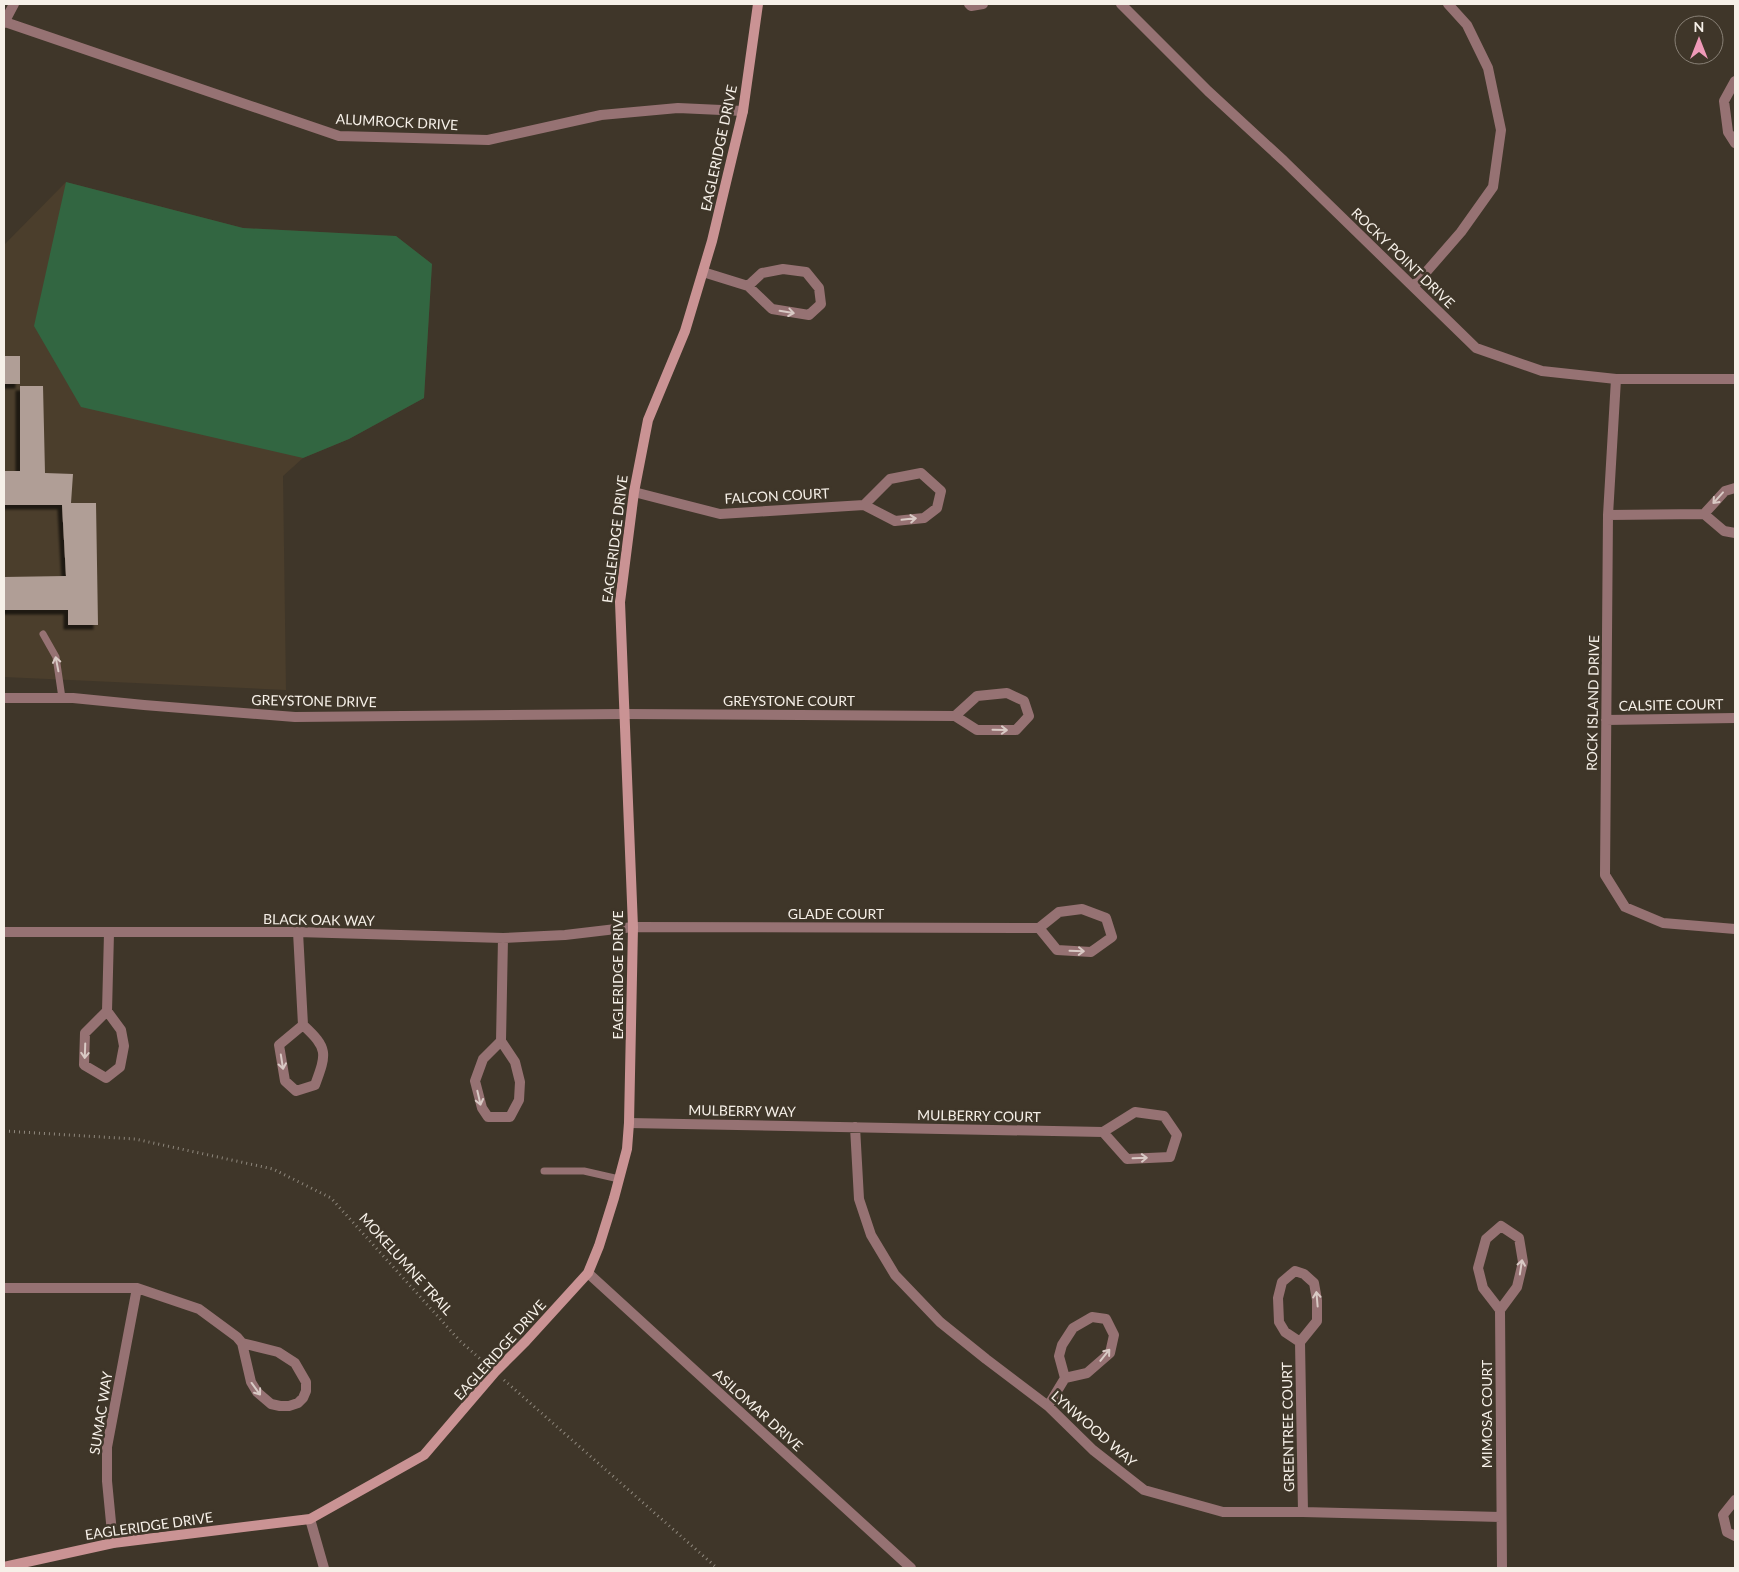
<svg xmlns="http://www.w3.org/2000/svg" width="1739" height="1572" viewBox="0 0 1739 1572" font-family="Lato,sans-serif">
<defs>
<filter id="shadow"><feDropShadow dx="-4.5" dy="4.5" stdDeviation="1" flood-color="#0009"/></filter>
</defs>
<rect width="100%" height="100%" fill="#3f3629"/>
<!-- built -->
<path fill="#4b3e2c" d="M66,182l177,46 153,8 36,28 -8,134 -75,41 -46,19 -20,18 3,214 -282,-13v-432z"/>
<!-- green -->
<path fill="#326641" d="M66,182l177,46 153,8 36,28 -8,134 -75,41 -46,19 -222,-51 -47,-81z"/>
<!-- building -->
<path fill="#b09e96" filter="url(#shadow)" d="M4,356h16v28h-16z
M20,386h23l2,87 28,1 -2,29h25l2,122h-30v-15h-64v-33l62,-1 -4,-71h-58v-34h16z"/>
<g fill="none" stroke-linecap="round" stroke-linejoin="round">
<!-- path -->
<path stroke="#8f887d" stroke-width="3" stroke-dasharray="1 4" stroke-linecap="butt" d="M4,1131l131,8 138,30 58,29 129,143 26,23
M504,1380l213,188"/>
<!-- lane -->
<path stroke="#967273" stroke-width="7" d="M43,634l13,23 6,41
M544,1171h40l35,8"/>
<!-- street -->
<path stroke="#967273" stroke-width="10" d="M969,4l2,2 12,-2
M1121,4l87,87 76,70 192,187 66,23 74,8h119
M5,22l334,114 149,4 113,-25 77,-7 65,3
M4,23l10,-19
M1735,81l-11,20 4,31 7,11
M703,272l45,14 24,23 37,6 12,-11 -2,-16 -13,-16 -23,-3 -21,4 -14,13
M1414,286l47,-54 32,-45 8,-57 -13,-62 -21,-43 -19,-21
M1616,379l-8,136 -3,360 20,32 38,16 72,6
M634,492l86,22 144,-9 31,16 29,-3 13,-10 4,-17 -20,-18 -31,6 -26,26
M1704,514l21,-23 10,-3
M1608,515l96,-1 20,17 11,2
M4,698h69l71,7 151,12 328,-3 332,2 22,14h39l13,-14 -5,-15 -17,-8 -30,3 -22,20
M1606,720l129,-2
M4,932h294l205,6 62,-3 68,-8 406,1 20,-16 23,-3 24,9 6,19 -21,15 -34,-2 -18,-22
M298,932l5,93c25,23 24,28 12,60l-19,6 -11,-10 -6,-36 24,-20
M107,1011l-22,22 -1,32 22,13 14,-11 4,-21 -3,-16 -14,-19 2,-78
M501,1041l-18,18 -8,22 7,27 6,9h22l9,-17 1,-18 -5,-20 -14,-21 2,-103
M629,1123l474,9 32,-20 29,4 13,19 -7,22 -43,2 -24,-27
M855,1127l4,72 12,36 24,40 45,47 46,37 62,47 45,44 51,40 79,22h80l198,5
M588,1273l323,295
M4,1288h133l62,21 38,28 5,6 9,39 6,10 14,12 9,2h9l9,-3 5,-5 3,-7v-9l-11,-19 -17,-11 -36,-9
M1500,1310l-17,-22 -5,-20 8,-29 15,-13 18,12 4,24 -6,25 -17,23 2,258
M1300,1342l-15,-10 -6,-10 -1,-24 4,-16 13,-11 9,3 10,9 3,17v21l-17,21 3,170
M1048,1406l17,-28 22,-5 23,-20 4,-18 -8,-16 -14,-2 -19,11 -11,17 -3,11 6,22
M1735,1500l-12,15 4,17 8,4
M310,1519l14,49
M113,1543l-6,-62v-34l30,-159"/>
<!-- secondary -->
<path stroke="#ca9394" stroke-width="10" d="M4,1567l109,-24 197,-24 114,-64 71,-83 31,-31 62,-68 11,-27 15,-48 13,-49 2,-26 4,-196 -13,-325 14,-110 14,-72 37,-89 27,-90 31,-130 15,-107"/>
</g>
<!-- one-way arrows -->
<defs><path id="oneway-shaft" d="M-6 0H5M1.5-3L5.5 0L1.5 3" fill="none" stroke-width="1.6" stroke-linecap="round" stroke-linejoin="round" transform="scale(1.25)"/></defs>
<g stroke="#d9cac5">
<use href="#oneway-shaft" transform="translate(787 312) rotate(9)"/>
<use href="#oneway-shaft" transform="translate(1718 498) rotate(132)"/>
<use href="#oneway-shaft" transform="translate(909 519) rotate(-6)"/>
<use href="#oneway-shaft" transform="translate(57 664) rotate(-101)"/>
<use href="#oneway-shaft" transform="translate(1000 730) rotate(1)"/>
<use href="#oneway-shaft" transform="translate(1077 951) rotate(2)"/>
<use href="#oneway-shaft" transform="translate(85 1051) rotate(92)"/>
<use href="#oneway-shaft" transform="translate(282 1062) rotate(81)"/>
<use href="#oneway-shaft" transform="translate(479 1098) rotate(77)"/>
<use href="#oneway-shaft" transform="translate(1140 1158) rotate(-2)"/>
<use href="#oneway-shaft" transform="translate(1521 1267) rotate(-81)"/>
<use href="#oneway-shaft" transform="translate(1317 1299) rotate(-95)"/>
<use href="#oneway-shaft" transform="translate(1105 1355) rotate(-51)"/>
<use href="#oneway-shaft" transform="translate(256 1389) rotate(54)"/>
</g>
<g text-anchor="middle" stroke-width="5" stroke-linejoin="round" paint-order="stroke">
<!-- street labels -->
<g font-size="14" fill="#f6f0e8" stroke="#3f3629">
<text transform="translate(397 122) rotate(3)" y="5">ALUMROCK DRIVE</text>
<text transform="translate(719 148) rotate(-78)" y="5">EAGLERIDGE DRIVE</text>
<text transform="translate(1403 258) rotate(44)" y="5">ROCKY POINT DRIVE</text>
<text transform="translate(777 496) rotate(-3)" y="5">FALCON COURT</text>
<text transform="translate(615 539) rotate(-83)" y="5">EAGLERIDGE DRIVE</text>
<text transform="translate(314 701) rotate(1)" y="5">GREYSTONE DRIVE</text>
<text x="789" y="706">GREYSTONE COURT</text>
<text transform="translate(1593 703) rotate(-89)" y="5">ROCK ISLAND DRIVE</text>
<text transform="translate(1671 705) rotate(-1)" y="5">CALSITE COURT</text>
<text x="836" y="919">GLADE COURT</text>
<text transform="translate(319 920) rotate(1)" y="5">BLACK OAK WAY</text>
<text transform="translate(618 975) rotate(-90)" y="5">EAGLERIDGE DRIVE</text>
<text transform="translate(742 1111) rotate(1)" y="5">MULBERRY WAY</text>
<text transform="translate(979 1116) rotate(1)" y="5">MULBERRY COURT</text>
<text transform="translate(406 1264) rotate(48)" y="5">MOKELUMNE TRAIL</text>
<text transform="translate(500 1350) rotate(-48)" y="5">EAGLERIDGE DRIVE</text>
<text transform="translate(758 1410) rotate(42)" y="5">ASILOMAR DRIVE</text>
<text transform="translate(101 1413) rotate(-81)" y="5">SUMAC WAY</text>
<text transform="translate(1487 1414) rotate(-90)" y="5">MIMOSA COURT</text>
<text transform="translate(1288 1427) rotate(-91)" y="5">GREENTREE COURT</text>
<text transform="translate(1094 1429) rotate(41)" y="5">LYNWOOD WAY</text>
<text transform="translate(149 1526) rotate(-8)" y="5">EAGLERIDGE DRIVE</text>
</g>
</g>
<!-- border -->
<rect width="1739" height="1572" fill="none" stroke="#f6f0e8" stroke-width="10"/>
<!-- north arrow -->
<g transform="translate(1699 40)"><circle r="24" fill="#3f3629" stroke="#888075"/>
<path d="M0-4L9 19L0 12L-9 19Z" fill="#ef9ab8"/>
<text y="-8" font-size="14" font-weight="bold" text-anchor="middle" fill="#f6f0e8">N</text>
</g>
</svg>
